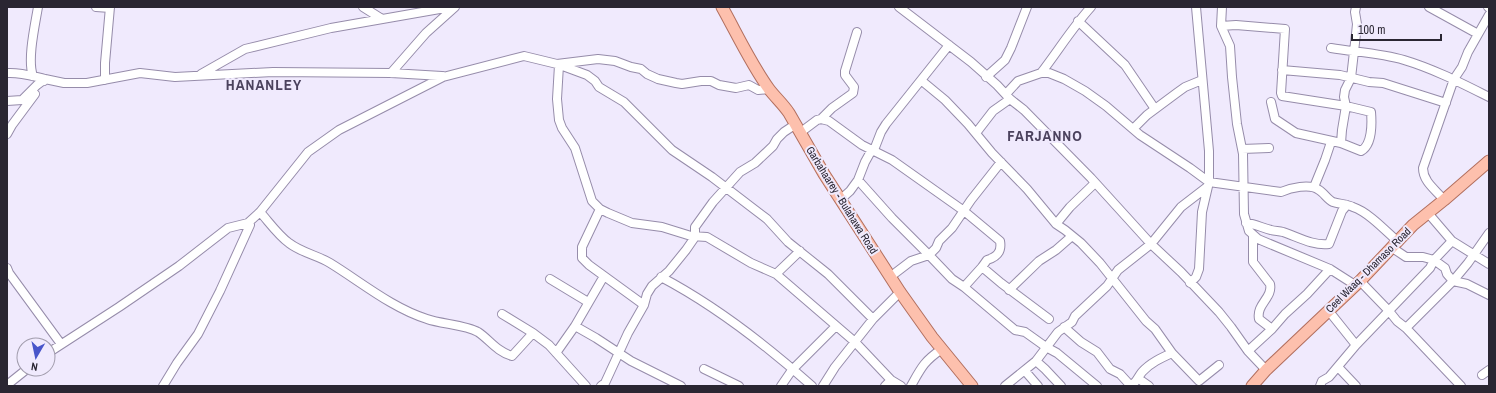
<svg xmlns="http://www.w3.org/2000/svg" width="1496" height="393" viewBox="0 0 1496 393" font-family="'Archivo Narrow',sans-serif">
<rect width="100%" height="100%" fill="#f0eafd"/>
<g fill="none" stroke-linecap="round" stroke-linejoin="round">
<!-- minor casing -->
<g stroke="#968caa" stroke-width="10">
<path id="minor" d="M96,7l14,1
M363,7l19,12
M899,7l72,55 26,23 13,14 14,11 67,68 60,66 30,28 38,40 12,15 17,24 18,19
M1222,7l-1,19 9,20 2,31 5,47 6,30 1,60 5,17 9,8 72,30 25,16
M1429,7l49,27
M1488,7l1,1
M1078,21l47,44 30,44
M1221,26l15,-1 49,4 -4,64 1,3 64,10 25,6c1,12 1,33 -10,39l-20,-8 -45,-10 -21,-14 -4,-17
M1331,48c24,4 50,5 73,12 30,9 57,23 85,37
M559,65l-2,34 2,21 3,8 13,20 17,53 8,8 8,4 24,10 30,4 29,9 16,1 44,26 25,11 79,68 36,38 10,6
M560,65l27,10 8,6 4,6 25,15 48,48 40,27 55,42 21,23 40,32 45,45
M1282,70l58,5 29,7 14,1 63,20
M7,73c13,-1 25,3 38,6l-1,2
M391,73l35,-40 29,-26
M1041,73c17,-22 31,-45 50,-66
M201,74l44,-25 86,-21 120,-21
M33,76c-6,-16 2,-51 5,-69
M986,77l19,-17 6,-12 16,-41
M105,80v-17l5,-56
M922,81l23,19 23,24 24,29 35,36 29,35 9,6 16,13 19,20 46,58 9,8 17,24 27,28 20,-16
M1006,94l12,-13 23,-8h8l15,6 21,12 21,15 34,29 50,33 19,14 72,10c9,-4 29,-9 38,-2 5,3 9,10 14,12 6,2 14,2 20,5 15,5 32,23 44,34
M7,101l15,-1 15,-15 8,-6 19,4h23l53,-10 35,4 98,-5 118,1 51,3
M821,119l11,-11 21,-15 1,-6 -9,-12v-4l12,-39
M1133,129l14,-14 31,-23 7,-5 17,-7
M801,132l16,-12 4,-1 8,2 33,24 30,15 72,51 36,30c2,11 -3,16 -13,19l-5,7 -18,20
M976,133l17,-22 17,-12
M7,134l5,-9 23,-31
M1341,143l1,-13 4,-24 -2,-9 1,-7 6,-12 5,-44 1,-10 -2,-12 1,-5
M1242,149l27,-1
M858,180l34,38 37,37 7,-7 3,-7 13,-13 19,-28 30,-38
M1314,187l11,-27 6,-18
M841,199l9,-8 8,-11 7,-18 5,-9 4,-3 7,-18 5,-8 63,-79
M1444,200c-8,-10 -21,-18 -21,-32l31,-89 8,-12 6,-15 21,-37
M600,209l-18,38v11l7,7 55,40
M260,212c9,10 18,23 29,31 13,10 28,12 41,20 31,19 62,45 97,56 14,5 39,6 51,13 12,8 18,19 34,24l21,-23
M1428,213l24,28 37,23
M1246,223c10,1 16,5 25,7 4,1 8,1 12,2 15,5 30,14 46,12l13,-33 5,-6
M1056,224l14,-17 25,-24
M1253,236v26l17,22c3,14 -14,20 -11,35l13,10
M1391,247l15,10h17l11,3 11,8 2,6 6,7 14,3 22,11
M982,267l19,16 48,36
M7,268l2,5 52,71
M776,274l24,-23
M661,277c55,29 105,68 151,109
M890,277l21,-16 18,-6 23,24 12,8 51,43 10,2 21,15 11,6 40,33
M550,279l38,23
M1360,281l29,30 8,10 9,7 55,58
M1190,283l6,-6 3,-8 3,-57 7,-30v-31l-13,-144
M1009,290l30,-29 17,-11 16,-14
M1328,310l28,35
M502,314l31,19 16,12 37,41
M575,326l21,12 35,23 50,25
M1064,327l17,15 16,10 13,17 10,5 10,11
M1406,328l47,-47 15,-18 21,-30
M1248,351l24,-22 13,-15 22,-20 23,-25
M48,353l71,-46 60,-41 49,-38 20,-5 12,-11 48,-60 31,-22 104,-53 81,-21 33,8 41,-5 17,2 16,6 10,2 6,5 11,5 18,4 6,1 19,-3h10l8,4 17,3 13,-3 9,5 11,-1
M556,353l19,-27 29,-50
M1036,361l9,8 16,17
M1338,367l18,19
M704,369l35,17
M1025,371l13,15
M1482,375l7,-5
M1139,379l10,7
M7,385l20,-16
M163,386l14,-23 21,-29 22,-43 30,-66 -2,-2
M601,386l4,-3 23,-50 16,-28 3,-11 5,-8 17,-15 17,-21 9,-13v-10l18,-25 27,-30 15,-9 18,-17 4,-7 7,-7 12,-8
M781,386l11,-16 44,-44
M823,386l12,-19 38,-48 27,-27
M885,386l6,-6
M911,386c10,-18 13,-25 31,-37
M1005,386l31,-25 22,-29 14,-10 3,-6 32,-30 11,-16 33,-26 30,-37 26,-20
M1129,386c9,-5 7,-6 13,-14 8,-9 19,-14 30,-19
M1320,386l2,-5 7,-4 27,-32 74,-77 4,-8 18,-19"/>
</g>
<!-- major casing -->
<g stroke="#b26f5f" stroke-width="13">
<path id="major" d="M722,7c15,27 29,57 47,82 6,8 14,15 20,24l35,61 76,118 32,45 40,49
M1252,386l14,-16 94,-89 53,-56 31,-25 45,-39"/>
</g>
<!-- minor -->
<use href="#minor" stroke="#fff" stroke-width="8"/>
<!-- major -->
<use href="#major" stroke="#fdc0ad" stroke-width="11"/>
</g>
<g text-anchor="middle" stroke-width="4" stroke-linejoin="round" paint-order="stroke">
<!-- street labels -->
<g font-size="11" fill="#2a2632" stroke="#f0eafd">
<text transform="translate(842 200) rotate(58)" y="4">Garbahaarey - Bulahawa Road</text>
<text transform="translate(1368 270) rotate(-45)" y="4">Ceel Waaq - Dhamaso Road</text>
</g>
<!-- district labels -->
<g font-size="15" font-weight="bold" letter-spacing="1" fill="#4b425d" stroke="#f0eafd">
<text x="264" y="90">HANANLEY</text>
<text x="1045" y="141">FARJANNO</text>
</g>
</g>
<!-- border -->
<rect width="1496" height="393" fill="none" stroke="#2a2632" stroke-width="16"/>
<!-- north arrow -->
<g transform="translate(36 357) rotate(189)"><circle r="19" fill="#f0eafd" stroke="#a19cac"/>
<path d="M0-3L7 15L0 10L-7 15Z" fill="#4855ca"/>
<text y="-6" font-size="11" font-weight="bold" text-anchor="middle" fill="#2a2632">N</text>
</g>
<!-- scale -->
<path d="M1352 34v6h89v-6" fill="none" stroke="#2a2632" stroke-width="2"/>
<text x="1358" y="34" font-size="12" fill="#2a2632" stroke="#f0eafd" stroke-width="3" paint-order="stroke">100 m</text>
</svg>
